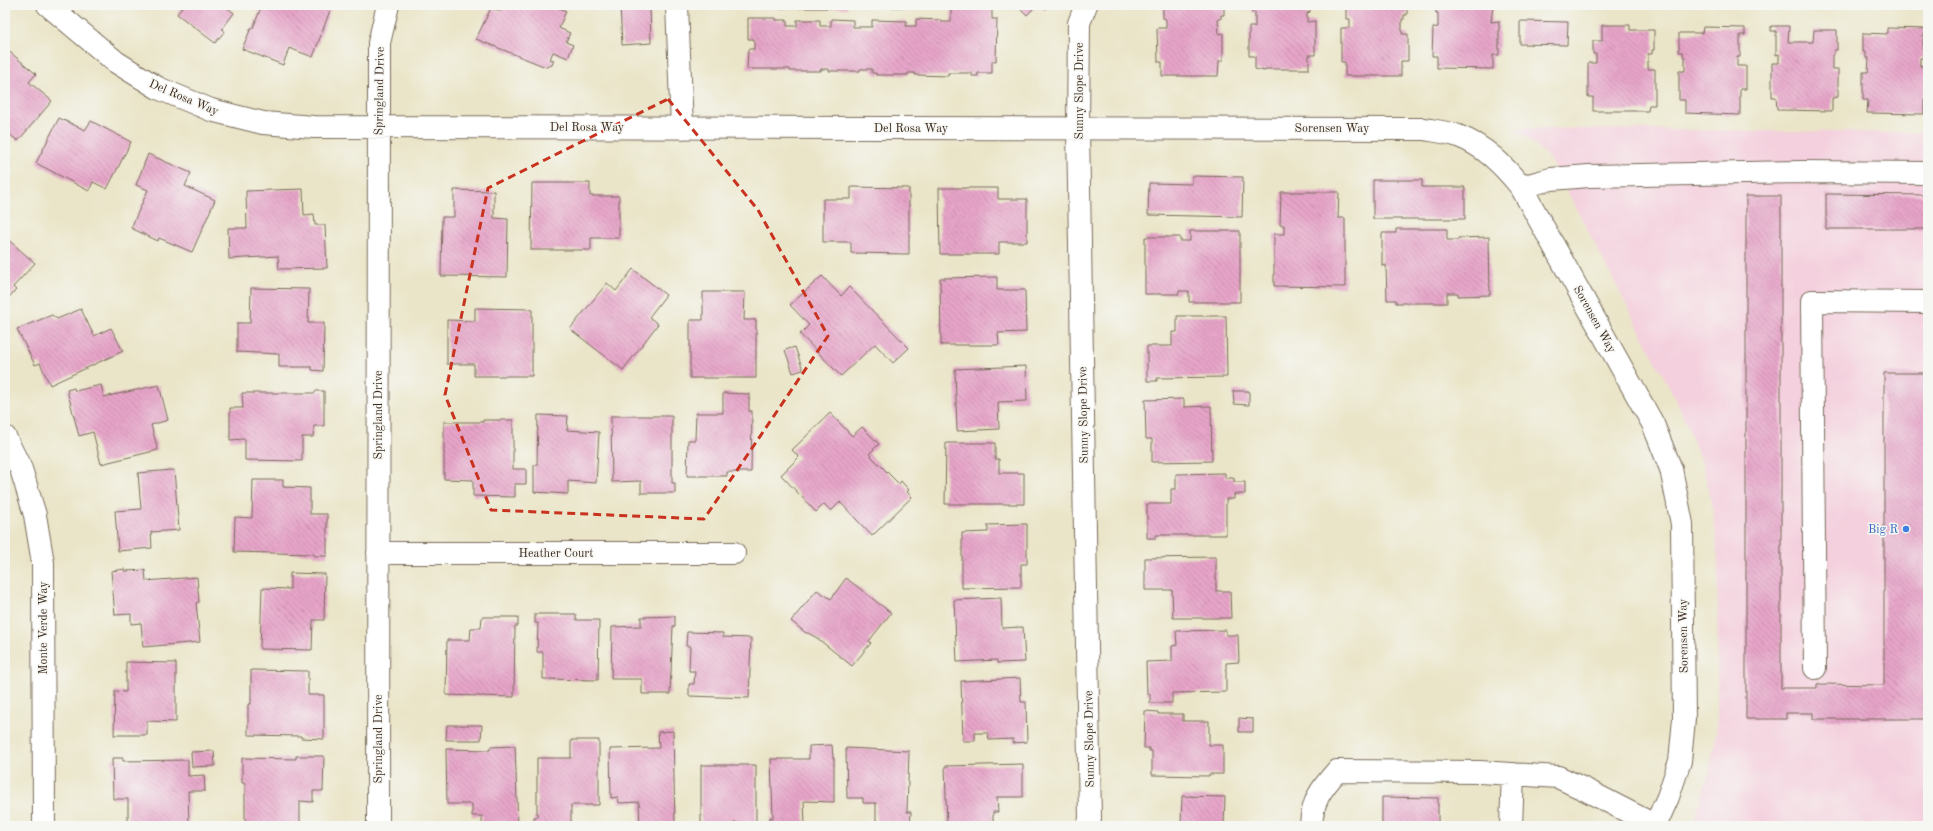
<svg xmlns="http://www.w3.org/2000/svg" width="1933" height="831" viewBox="0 0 1933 831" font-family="'Old Standard TT',serif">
<defs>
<pattern id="building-back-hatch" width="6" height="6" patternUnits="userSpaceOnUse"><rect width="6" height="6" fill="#e7a5c9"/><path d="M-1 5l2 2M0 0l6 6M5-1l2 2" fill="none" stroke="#bc87a3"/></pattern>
</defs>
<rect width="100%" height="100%" fill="#f6f6f2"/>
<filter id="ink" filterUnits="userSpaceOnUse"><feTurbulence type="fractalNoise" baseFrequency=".025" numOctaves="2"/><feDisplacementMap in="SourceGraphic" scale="8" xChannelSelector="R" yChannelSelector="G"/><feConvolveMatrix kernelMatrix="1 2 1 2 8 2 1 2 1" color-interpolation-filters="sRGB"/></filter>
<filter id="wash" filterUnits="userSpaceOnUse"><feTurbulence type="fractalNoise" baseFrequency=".012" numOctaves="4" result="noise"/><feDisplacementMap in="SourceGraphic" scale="16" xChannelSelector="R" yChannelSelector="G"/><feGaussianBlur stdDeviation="0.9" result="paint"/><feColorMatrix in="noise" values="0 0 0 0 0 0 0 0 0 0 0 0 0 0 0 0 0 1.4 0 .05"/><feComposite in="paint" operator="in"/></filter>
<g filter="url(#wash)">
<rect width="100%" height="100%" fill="#eae5c8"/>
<!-- built -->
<path fill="#f4cfdd" d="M1516,128l412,5v693h-236l17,-53 8,-44 1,-166 -4,-46 -10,-48 -23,-59 -124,-239 -10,-15z"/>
<g id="blocks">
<!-- building -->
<path fill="url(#building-back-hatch)" d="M184,5h40l10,8 -12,16 3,2 -10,12 -38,-29z
M262,5h70l-19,52 -24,-9 -6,17 -41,-16 9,-21h2z
M503,5h50l13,6 -7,17 11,5 -4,9 7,3 -5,13 -15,-6 -3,7 4,1 -2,5 -6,2 -70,-28 15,-31 10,3z
M620,5h30l1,38 -29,2z
M729,5h58v3h-58z
M789,5h58v3h-58z
M864,5h65l-1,2h-64z
M1017,5h32l-4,4 -5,-4 -3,3 -2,-1 -8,8z
M1172,5h52v10h-3v4h-3l1,15 4,-1v28h-4l-1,15h-56v-14h-4l-1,-34h9v-9l-3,-1v-12z
M1249,5h61v7l-3,1v9l8,-1v34h-6v14h-44v2l-10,-2v-13h-6v-29h6v-15l-3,1v-6h-3z
M1354,5h53v10h-3v4h-2v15h6v27h-7v15h-56v-14h-4v-34h9v-9h-4v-12z
M1432,5h61l-2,17 8,-1v34h-6v14l-56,-1v-12h-5l1,-28 5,-1v-14h-2v-6h-4z
M951,7h41v12h5l-1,42h-4v12h-14v3h-6v-3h-24v3l-33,-1v-2h-7v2h-32v-2h-4v-4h-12v2h-31v-2h-8v2h-31v-2h-43l1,-20h6v-10h-6v-21h28v2h11v6h10v-6h23v6h11v-7l22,1v7h19v-7l35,1 -1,5h10v-7l25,1v2h10z
M1520,21l48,1 -1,23 -47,-1z
M1602,25h28v5h24v20h-2v4h-4v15h7v36h-6l-1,6h-55v-14h-5v-34h8v-9h-3v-13h9z
M1771,26h18l-1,16h25l1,-12h23v20h-3v4l-2,1v14h6v28l-6,1v13l-53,-1v-1h-2l-1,-12h-4v-34h7v-9l-3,1v-24h-5z
M1703,27l42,1v7h-5v22h-3v9h9v23h-6v26l-55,-2v-13h-6v-29h6v-14l-2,-1v-4h-4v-19h23z
M1887,28l41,1v6h-5v23h-3v8h8v34h-4v14l-57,-1 1,-13h-5v-28h5l1,-14h-3v-6h-3v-19l24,1z
M5,48l31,26 -7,8 23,19 -34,40 -13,-10z
M59,118l26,12 6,-9 40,21 -24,47 -14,-7 -4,9 -53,-28z
M148,154l43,19 -6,13 30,14 -23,52 -33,-14 -1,3 -27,-13 17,-38 -12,-5z
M1192,176l51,1 -1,40 -94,-2 1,-32 43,1z
M1373,180h49v7h43v32h-92z
M532,183h58v13h29v42h-28v12h-60z
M851,187l58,1v66l-58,-1v-11h-28v-43h28z
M939,188h59v11h29v43h-28v12h-59z
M303,189l1,26 10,-1 1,11h10l2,43 -48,1 -1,-13 -49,3 -1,-31h19l-1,-37z
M454,190l40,1v27l14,1 -1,58 -66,-1 1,-59h12z
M1281,192h58l-1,26h7v69l-71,-1v-52h10v-9h-4z
M1826,194l102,1v34h-102z
M1746,196h35v492h36v-4l67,1v-312h44v346h-115v-6h-27v6h-40z
M1396,229h51v11h11v-2l31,-1 1,58 -32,1v-3h-11v10h-51v-3h-9l-1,-35 -4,1v-33h14z
M1190,231h50v71h-51v-11h-10v3h-34v-57h35v4h10z
M5,237l30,26 -22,24 3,3 -11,11z
M633,269l33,26 -17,22 9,7 -35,46 -53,-41 37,-46 9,8z
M822,276l19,20 8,-9 60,61 -16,15 -18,-19 -34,32 -41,-42 9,-9 -19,-20z
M997,277v13h28l1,42 -28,1 1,12h-58l-1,-67z
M251,288l58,1 -1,34h16l-1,48 -11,-1v-3h-33v-13l-42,-2v-29h13z
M703,292h42l-1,28h12v58h-66v-58h13z
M475,308l57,1v67h-58v-12h-27v-44l28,1z
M81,309l13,27 17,-8 12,23 -73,34 -10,-22 -5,2 -18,-36 35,-14 5,4z
M1177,316h49l1,61 -70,1v3h-10v-35h25v-14h5z
M795,347l8,23 -10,3 -8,-23z
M1026,366l1,35 -29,1 1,27 -42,2 -2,-62z
M101,385l3,12 55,-12 9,35 -17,5 7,25 -57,14 -8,-32 -14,4 -12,-46 7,-2 1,3z
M315,391h9v35h-10l-1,11h-11v24l-57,-1v-21l-15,1v-32h13l-1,-15h73z
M1233,391h16v14l-15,-1z
M723,393l26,1v17h3l-1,61h-24v4h-40l1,-36h7l1,-27h27z
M1184,399v8l27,-1 1,55 -60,1v-23h-6l-1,-39z
M830,413l22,23 10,-9 17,17 -10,10 30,30 2,-3 8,9 -2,2 5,5 -40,39 -32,-34 -9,9 -7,-7 -8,8 -35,-37 18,-18 -7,-7z
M538,415l30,1 -1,14 32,2 -3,51 -28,-2v13l-34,-2v-27h3z
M611,416h61v67h3v10h-34v-12l-29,1z
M483,420h30v49h13v15h-11v13l-42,-1v-16l-29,-1v-57h39z
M946,443h49v16h4v14h25v31h-79z
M171,470h3l5,60 -28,2 1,16 -34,3 -3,-40 26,-2 -3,-36z
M1225,473v5h9v4h11v12h-11v5h-8v36h-70v3h-9v-34h24v-15h5v-15z
M253,480h30v7l27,1v26h17v42h-13v-2l-80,-2 1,-35 17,1z
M1027,524v40h-6v23l-59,1v-55l26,-1v-7z
M1216,557v34h14l1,27h-58l-1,-28h-27v-32z
M125,569v2l20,-1 1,11 51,-4 2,25 -3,1 4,39 -57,5 -2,-24 -10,1v-10l-16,1 -4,-44z
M290,573l35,1 -1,46h-11l-1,30 -52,-1 2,-61 28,1z
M846,578l45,35 -22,28 2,2 -19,23 -35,-28 -9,-5h-2l-15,-12 26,-31 14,9z
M1001,598l1,30 21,-1 2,35 -28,1v-3l-40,2 -3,-62z
M535,614h41v6h23l-1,60 -55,-1v-27h-6l1,-29h-3z
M675,616v10h-2l-3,68h-28v-15h-31l1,-52 29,-1v-9z
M482,617h36v9h-3l-1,71 -68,-2 1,-55h23l1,-12h10z
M1226,630v5h12l1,27 -13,1v29l-54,1v10h-22v-9h-3l-1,-32 26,-1v-15l5,-1 -1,-14z
M687,632l36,1v4l28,1 -2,60 -60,-2v-12h5l1,-13h-6l1,-25h-4z
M126,662l50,1v59l-29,-1v14h-33l1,-44 11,1z
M251,670l57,1v24h16v44l-23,-1v-2l-53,-1v-31h3z
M1020,678l1,24h5l1,40 -14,1v-4l-24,1 -1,-7h-13v8h-12l-2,-60z
M1145,711l13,1v2h25v7h26v24h14v29h-14v2l-57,-1v-24h-3v-3h-5z
M1239,718l14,1v13h-14z
M447,725h35l-1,15h-35z
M673,731l2,95h-35l-1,-24 -20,1 -1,-6 -7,1 -1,-49 49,-1 -1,-16z
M571,740h28v65h-28v21h-37v-9h3v-59h34z
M832,745l1,13h1v44l-30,-1 1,25h-35v-9l3,1 -2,-59h38v-13z
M515,746l3,80h-36v-10h-10v-12h-25l-1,-55 44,1v-3z
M846,748l63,3 -2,61h4l-1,14h-34v-23h-13v-5h-16z
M214,751l1,15 -23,1 -1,-15z
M296,756h28l-1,35h-10v11l-13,-1v25h-55v-43h-3v-25l54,1z
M112,758h11v3l65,-1v16l16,-1 1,16h-17l1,35h-61v-27h-15z
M1023,764v33h-26l1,15h-5v14h-46l-2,-60z
M701,765h55v58h-22v3h-33z
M1182,796l43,1 -1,29h-68l1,-2 24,1z
M1382,797l56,1v28h-56z"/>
</g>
</g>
<g filter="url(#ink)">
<use href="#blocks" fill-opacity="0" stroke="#786b5a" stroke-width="1"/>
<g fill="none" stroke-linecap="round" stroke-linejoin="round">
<!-- minor casing -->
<g stroke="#786b5a" stroke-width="24">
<path id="minor" d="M48,5l68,57 42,26 53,22 52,13 51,4 1110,2c11,2 24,3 34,7 27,10 46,30 63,51l132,237 18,45 11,55 2,195 -4,42 -12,36 -13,29
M677,5l5,123
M1086,5l-7,18 -1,105 12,691 -2,7
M1521,187l30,-8 38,-3 212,-4 127,1
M5,437l16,32 14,46 8,48 1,263
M378,553h356
M1815,668l-3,-367 116,1
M378,826l1,-733v-50l9,-38
M1311,826c1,-25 10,-37 26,-55l143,1 78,5 28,13 70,36
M1511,826l2,-52"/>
</g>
<!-- minor -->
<use href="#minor" stroke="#fff" stroke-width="22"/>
</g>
</g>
<!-- marked area -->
<path fill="none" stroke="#c8321e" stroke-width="3" stroke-dasharray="8 5" stroke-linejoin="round" d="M668,99l90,111 70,126 -124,183 -213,-9 -46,-115 43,-207z"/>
<!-- markers -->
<circle fill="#3f7fe0" stroke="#f6f6f2" stroke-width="1.5" cx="1906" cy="529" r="4"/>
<g text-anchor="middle" stroke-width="3" stroke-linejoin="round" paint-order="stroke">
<!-- street labels -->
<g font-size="12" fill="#3b2a1e" stroke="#f6f6f2">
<text transform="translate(379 91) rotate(-89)" y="4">Springland Drive</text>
<text transform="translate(1079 91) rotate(-90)" y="4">Sunny Slope Drive</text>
<text transform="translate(184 97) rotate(23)" y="4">Del Rosa Way</text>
<text x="587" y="131">Del Rosa Way</text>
<text x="911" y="132">Del Rosa Way</text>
<text x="1332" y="132">Sorensen Way</text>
<text transform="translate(1595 319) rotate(61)" y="4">Sorensen Way</text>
<text transform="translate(378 415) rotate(-90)" y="4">Springland Drive</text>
<text transform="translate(1083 415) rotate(-91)" y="4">Sunny Slope Drive</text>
<text x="556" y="557">Heather Court</text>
<text transform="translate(43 628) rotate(-90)" y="4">Monte Verde Way</text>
<text transform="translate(1683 636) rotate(-91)" y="4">Sorensen Way</text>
<text transform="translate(378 739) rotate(-90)" y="4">Springland Drive</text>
<text transform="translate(1089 739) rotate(-91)" y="4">Sunny Slope Drive</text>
</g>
<!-- shop labels -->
<g font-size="12" fill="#366cbe" stroke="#f6f6f2" text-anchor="end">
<text x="1898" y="533">Big R</text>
</g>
</g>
<!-- margin -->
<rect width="1933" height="831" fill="none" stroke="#f6f6f2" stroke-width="20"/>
</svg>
